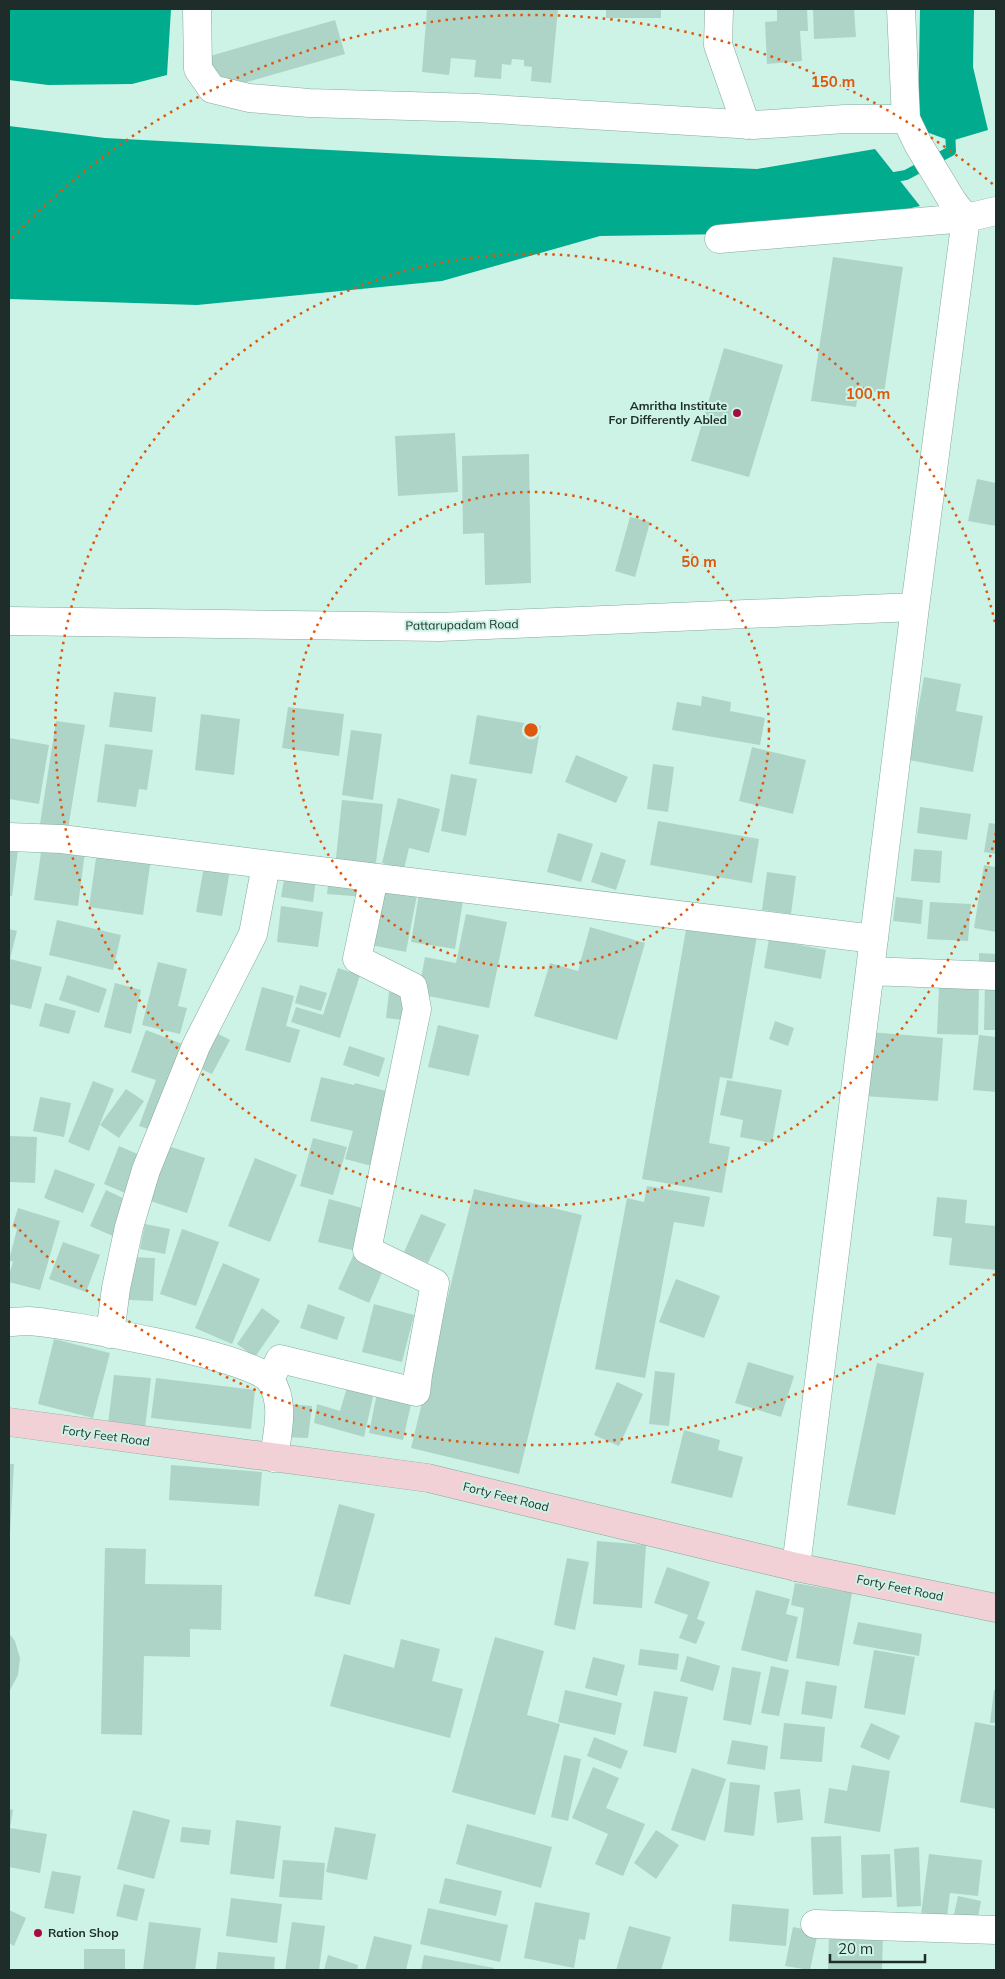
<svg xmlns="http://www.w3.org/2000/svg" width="1005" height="1979" viewBox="0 0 1005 1979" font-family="Mulish,sans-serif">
<rect width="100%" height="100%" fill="#ccf3e6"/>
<!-- water -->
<path fill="#01ac8e" d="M9,9h162l-4,66 -35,9 -84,1 -39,-5z
M920,9h54l-1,58 15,63 -37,11 -33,-12z
M9,126l96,12 339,18 313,13 118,-20 45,57 -117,27 -203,3 -158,45 -245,24 -188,-6z"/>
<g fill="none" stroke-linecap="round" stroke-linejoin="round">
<!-- stream -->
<path stroke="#01ac8e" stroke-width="10" d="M883,179l23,-4 45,-24 -1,-21"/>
</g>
<!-- building -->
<path fill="#aed4c8" d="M427,9h131l-7,74 -20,-2 1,-14 -8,-1v-6l-12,-1 -1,6 -9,-1 -1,15 -27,-2 2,-17 -25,-2 -2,17 -27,-3z
M606,9h55v9h-55z
M777,9h30l1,22h-8l2,30 -35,3 -2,-42 12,-1z
M813,9h41l2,28 -42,2z
M335,20l10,34 -126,36 -9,-34z
M833,257l70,10 -19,126 -25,-3 -3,17 -45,-6z
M724,348l59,17 -34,112 -58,-16z
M455,433l3,59 -60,4 -3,-60z
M529,454l2,129 -46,2 -1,-52 -21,1 -1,-78z
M977,479l19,4v43l-28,-5z
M630,517l20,5 -15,55 -20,-6z
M924,677l37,7 -5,27 27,5 -10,56 -64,-12z
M114,692l42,5 -4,35 -43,-5z
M702,696l29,6 -1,9 35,7 -5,27 -88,-15 5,-28 24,4z
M288,707l56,7 -5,42 -57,-8z
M201,714l39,5 -6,56 -39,-5z
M477,715l64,11 -9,48 -63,-10z
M56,721l29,4 -17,104 -28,-5z
M351,730l31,4 -9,66 -31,-5z
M9,738l40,7 -10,59 -30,-5z
M105,744l48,6 -6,40 -8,-1 -3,18 -39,-5z
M752,747l54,13 -13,54 -54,-13z
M576,755l52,22 -12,26 -51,-21z
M653,764l21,3 -6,45 -21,-3z
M451,774l26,5 -11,57 -25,-5z
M398,798l42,11 -11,44 -20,-5 -5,21 -22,-6z
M342,800l41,4 -8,67 -40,-4z
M920,807l51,7 -4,26 -50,-7z
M658,821l101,18 -7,44 -102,-18z
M989,823l7,1v30l-12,-2z
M558,833l35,11 -12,38 -34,-10z
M9,842l10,1 -7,53h-3z
M42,846l43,6 -7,54 -44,-6z
M914,849l28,2 -2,32 -29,-2z
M97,851l54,7 -8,57 -54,-8z
M601,852l25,8 -10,30 -25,-8z
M984,865l12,2v65l-22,-4z
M204,866l26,4 -8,46 -26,-4z
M767,872l29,4 -5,38 -29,-4z
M285,874l31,5 -3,23 -32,-5z
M382,884l36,6 -12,62 -35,-7z
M328,885l39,4 -1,8 -39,-3z
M420,888l44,7 -9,54 -44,-7z
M896,897l27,3 -2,24 -28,-3z
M930,902l41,2 -3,37 -41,-2z
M281,906l42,6 -5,35 -41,-5z
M466,914l41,8 -18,86 -71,-14 7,-37 31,6z
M57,920l64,15 -8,35 -64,-15z
M687,924l70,12 -25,143 -12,-2 -11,66 21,4 -8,46 -80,-14z
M590,927l55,16 -28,97 -83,-24 16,-53 28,8z
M9,929l8,2 -7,28 32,8 -11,42 -22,-5z
M769,939l57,11 -5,29 -57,-11z
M979,953l17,1v9h-17z
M158,962l29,7 -9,37 9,2 -7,26 -38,-9z
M338,968l22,7 -20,63 -49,-16 5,-15 27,8z
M67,975l40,14 -8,24 -40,-13z
M115,983l26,7 -10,44 -27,-7z
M985,983h11v47h-12z
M300,985l27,8 -6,18 -26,-8z
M939,986l40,1 -1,48 -41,-1z
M262,987l32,9 -8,30 14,4 -10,33 -45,-13z
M389,992l16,2 -3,26 -16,-2z
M45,1003l31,8 -7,23 -30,-8z
M775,1021l19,7 -6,18 -19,-7z
M438,1025l41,10 -10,41 -41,-9z
M146,1030l39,15 -31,86 -15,-5 17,-46 -25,-8z
M211,1030l19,10 -18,34 -19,-9z
M869,1032l74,6 -5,63 -74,-5z
M979,1035l17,2v55l-23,-2z
M349,1046l36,12 -6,19 -36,-12z
M321,1077l33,8 1,-2 35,9 -18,74 -27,-7 8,-28 -43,-10z
M727,1080l55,10 -10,53 -32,-6 3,-17 -23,-5z
M93,1081l21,8 -25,62 -21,-9z
M126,1089l18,12 -25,37 -19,-13z
M40,1097l31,6 -7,34 -31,-6z
M9,1136l28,1 -2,46 -26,-1z
M313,1138l34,9 -14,48 -33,-9z
M162,1144l43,14 -18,55 -43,-14z
M119,1146l28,12 -15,38 -28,-12z
M255,1158l42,17 -27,67 -42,-16z
M55,1169l40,15 -12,29 -39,-15z
M647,1186l63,11 -6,30 -30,-5 -29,156 -50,-9 32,-171 17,4z
M474,1189l108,26 -63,259 -108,-26z
M106,1190l23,11 -16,35 -23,-10z
M937,1197l30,3 -2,23 31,3v44l-47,-5 3,-27 -19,-2z
M329,1199l37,10 -10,42 -38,-9z
M18,1208l42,13 -20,69 -31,-8v-7l4,-13 -4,-2 8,-31 -5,-2z
M421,1214l25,10 -18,39 -24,-11z
M145,1224l25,5 -5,25 -25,-5z
M182,1229l37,13 -23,64 -36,-12z
M63,1242l37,13 -14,37 -37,-13z
M354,1254l30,14 -15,35 -31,-14z
M131,1257l24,1 -2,43 -24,-1z
M223,1263l37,16 -28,65 -37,-16z
M676,1279l44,17 -16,42 -45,-16z
M308,1304l37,13 -8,23 -37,-12z
M374,1304l40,11 -12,47 -40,-10z
M262,1308l18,13 -25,36 -18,-13z
M54,1339l56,14 -17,65 -55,-14z
M748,1362l46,14 -13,41 -46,-14z
M877,1363l47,10 -29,142 -48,-10z
M655,1371l20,2 -6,53 -20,-2z
M114,1375l37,3 -6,50 -37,-4z
M156,1378l99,12 -4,39 -100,-11z
M617,1382l26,12 -24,52 -25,-11z
M348,1384l26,8 -10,45 -50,-14 3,-19 23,7z
M377,1393l35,7 -9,40 -34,-7z
M286,1404l26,2 -4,32 -26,-1z
M684,1430l36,10 -2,10 25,7 -11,41 -61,-15z
M9,1464h5l-4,70h-1z
M171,1465l91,7 -3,34 -90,-6z
M339,1504l36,10 -25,91 -36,-9z
M597,1541l49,4 -4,63 -49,-4z
M105,1548l41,1 -1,35 77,1 -1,45 -31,-1v28l-46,-1 -2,79 -41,-1z
M567,1558l22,4 -14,68 -21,-5z
M667,1567l43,15 -13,37 8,3 -9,22 -17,-6 9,-23 -34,-12z
M795,1583l57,10 -13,73 -43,-8 8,-50 -13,-3z
M756,1590l34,9 -4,15 12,3 -11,45 -46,-12z
M858,1622l64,12 -3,22 -66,-12z
M9,1633l6,8 5,17 -2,17 -9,17z
M495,1637l49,14 -17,64 33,9 -25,91 -83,-23z
M401,1639l39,10 -8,32 31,8 -13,49 -120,-32 14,-52 50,14z
M640,1649l39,5 -2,16 -39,-5z
M874,1650l41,7 -10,58 -41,-7z
M687,1656l33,10 -7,25 -33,-10z
M593,1657l32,8 -8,31 -32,-8z
M771,1666l18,4 -10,46 -18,-3z
M732,1667l29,5 -10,53 -28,-5z
M806,1681l31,5 -5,33 -31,-5z
M565,1690l57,13 -7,32 -57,-13z
M994,1690h2v33h-6z
M654,1691l34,6 -12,56 -33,-7z
M975,1722l21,4v83l-36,-7z
M784,1723l41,4 -3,35 -42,-3z
M871,1723l29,13 -11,24 -29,-13z
M594,1737l34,14 -7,18 -34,-13z
M732,1740l36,6 -3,24 -38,-6z
M564,1755l17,4 -13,62 -17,-4z
M852,1765l38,6 -10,61 -56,-9 5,-35 18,3z
M593,1767l26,11 -13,30 39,16 -22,52 -28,-12 13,-30 -36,-16z
M692,1768l34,11 -21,62 -34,-11z
M730,1782l30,3 -6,51 -30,-4z
M800,1789l3,31 -26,3 -3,-31z
M9,1809l4,1 -3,18 37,6 -7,39 -31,-6z
M133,1810l37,10 -16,59 -37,-10z
M236,1820l45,6 -7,53 -44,-5z
M467,1824l85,23 -11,41 -85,-24z
M182,1827l29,3 -2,15 -29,-3z
M335,1827l41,7 -9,46 -41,-8z
M656,1830l23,15 -23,34 -22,-16z
M841,1836l2,58 -30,1 -2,-58z
M919,1847l2,59 -24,1 -3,-58z
M890,1854l2,43 -30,1 -1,-43z
M929,1854l53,6 -4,36 -28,-3 -4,32 -26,-3z
M283,1860l42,3 -3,37 -43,-3z
M52,1871l29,5 -7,38 -30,-6z
M445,1878l57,13 -6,25 -57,-13z
M124,1884l21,5 -8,32 -21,-5z
M958,1896l23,5 -5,28 -24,-5z
M231,1898l51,6 -5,39 -51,-7z
M535,1902l55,11 -5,27 -6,-1 -5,29 -50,-10z
M732,1904l57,5 -3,37 -57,-5z
M428,1908l80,17 -8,37 -80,-18z
M9,1910l17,8 -12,28 -5,-3z
M149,1922l52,6 -6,42h-52z
M292,1922l33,4 -6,44h-34z
M629,1926l42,11 -10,33h-45z
M793,1927l25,5 -8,38 -25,-4z
M829,1933l54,1 -1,36h-54z
M374,1936l38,9 -6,25h-41z
M84,1949h41v21h-41z
M218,1952l57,5 -1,13h-58z
M328,1955l30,10 -1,5h-33z
M424,1955l70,13 -1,2h-72z"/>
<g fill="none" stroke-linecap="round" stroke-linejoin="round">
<!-- minor casing -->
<g stroke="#85a99e" stroke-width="29">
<path id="minor" d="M197,9l1,60 14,20 37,9 60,5 167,5 278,17 91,-6h61
M719,9l-1,36 28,80
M719,239l247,-21 30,-7
M9,621l431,6 475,-20
M9,837l52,2 813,100
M870,971l126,5
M9,1322c6,0 13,-1 19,-1 36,2 225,35 242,59 16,22 7,54 4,78
M110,1334l6,-46 13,-61 17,-57 50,-124 57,-112 13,-69
M270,1379l10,-20 136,33 2,-17 17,-92 -68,-33 50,-241 -4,-22 -56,-28 17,-81
M796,1567l119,-960 51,-389 -13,-16 -35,-58 -12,-25 -5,-110
M815,1924l181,6"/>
</g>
<!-- secondary casing -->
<g stroke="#85a99e" stroke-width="29">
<path id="secondary" d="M9,1422l419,56 368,89 200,41"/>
</g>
<!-- minor -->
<use href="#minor" stroke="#fff" stroke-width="28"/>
<!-- secondary -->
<use href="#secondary" stroke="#f1d0d6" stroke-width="28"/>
</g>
<!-- distance rings -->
<g fill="none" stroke="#de570d" stroke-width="2.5" stroke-dasharray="2.5 5">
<circle cx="531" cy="730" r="238"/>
<path d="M996 833A476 476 0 1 1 996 627"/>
<path d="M995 1274A715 715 0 0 1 12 1222M12 238A715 715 0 0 1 995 186"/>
</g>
<!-- markers -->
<g fill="#a60d3f" stroke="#ccf3e6" stroke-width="2">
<circle cx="737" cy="413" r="5"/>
<circle cx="38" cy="1933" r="5"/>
</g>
<g text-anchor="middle" stroke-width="4" stroke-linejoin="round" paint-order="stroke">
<!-- poi labels -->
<g font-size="12" font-weight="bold" fill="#1e2d29" stroke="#ccf3e6" text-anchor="end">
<text x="727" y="410">Amritha Institute<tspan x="727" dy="14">For Differently Abled</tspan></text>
<text x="48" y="1937" text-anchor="start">Ration Shop</text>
</g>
<!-- street labels -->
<g font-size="12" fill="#1e2d29" stroke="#ccf3e6">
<text transform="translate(462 625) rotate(-1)" y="4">Pattarupadam Road</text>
<text transform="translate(106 1436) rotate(8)" y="4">Forty Feet Road</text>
<text transform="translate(506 1497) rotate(14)" y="4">Forty Feet Road</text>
<text transform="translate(900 1588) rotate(12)" y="4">Forty Feet Road</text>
</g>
</g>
<circle cx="531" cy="730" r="8" fill="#de570d" stroke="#ccf3e6" stroke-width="2.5"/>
<g font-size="15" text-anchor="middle" font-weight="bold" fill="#de570d" stroke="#ccf3e6" stroke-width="4" stroke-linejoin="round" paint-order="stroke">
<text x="833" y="87">150 m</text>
<text x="868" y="399">100 m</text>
<text x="699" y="567">50 m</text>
</g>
<!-- border -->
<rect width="1005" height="1979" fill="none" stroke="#1e2d29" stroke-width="20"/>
<!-- scale -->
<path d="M830 1954v8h95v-8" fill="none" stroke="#1e2d29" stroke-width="2.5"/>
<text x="838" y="1954" font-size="15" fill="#1e2d29" stroke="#ccf3e6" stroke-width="4" paint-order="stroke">20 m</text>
</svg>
